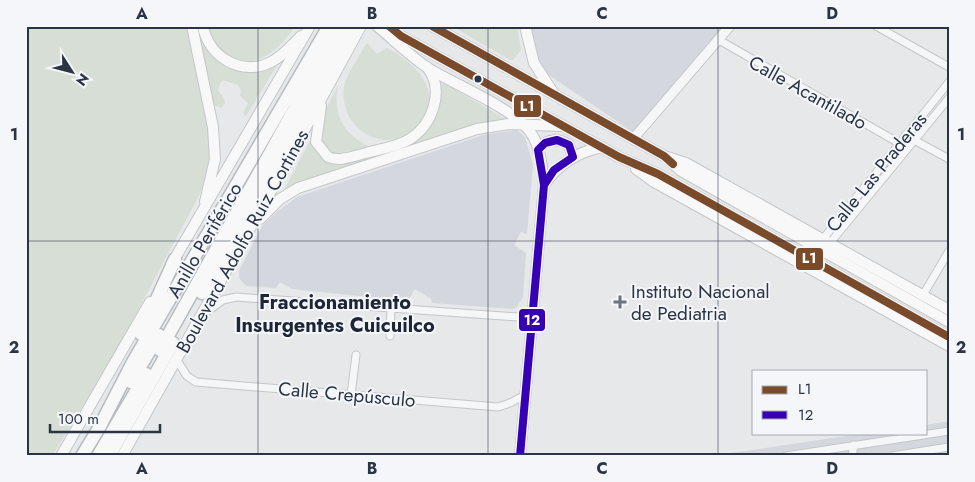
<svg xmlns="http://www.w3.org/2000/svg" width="975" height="482" viewBox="0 0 975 482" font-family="Jost,sans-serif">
<rect width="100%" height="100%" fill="#e6e8ea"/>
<!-- built -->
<path fill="#d4d7dd" d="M529,26h195l-91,106 -87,-59 -13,-22z
M517,130l8,7 8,28 -6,69 -6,-2 -7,13 12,8 -3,44 -6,10 -4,2 -81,-6 -1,-4 -16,-10 -7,12 -116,-12 -12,-7 -4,6 -30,-2 -7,-8v-7l23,-45 16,-15 19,-14 186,-62z
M949,421v35h-238l155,-23h60v-8z"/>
<!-- green -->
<path fill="#d6ded6" d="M26,26h160l24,112v22l-9,32 -87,163 -62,101h-26z
M195,26h3c5,23 24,48 51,46 9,-1 20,-7 30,-10l-33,54 -3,-3 5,-10 -8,-7 1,-6 -3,-5 -15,-5 -3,3 -2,8 5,5 2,7 -4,5 -8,-4z
M208,26h87c-24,40 -71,55 -87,0z
M452,26h65l4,24 -8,10h-3z
M367,43l10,11 10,-6c96,51 6,129 -36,72 -6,-10 -10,-26 -6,-37 5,-14 14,-27 22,-40z
M444,83l63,37 -193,57 -16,6 -16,11 30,-57 8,19 10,5 94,-29 12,-16 4,-16 -2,-11z
M338,86c-6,29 7,50 33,61l-37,7 -4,-2 -9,-11 3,-28z"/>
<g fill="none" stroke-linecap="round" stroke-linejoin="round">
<!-- minor casing -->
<g stroke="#c4c6c8" stroke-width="9">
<path id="minor" d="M876,26l73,41
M719,40l180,103
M905,135l44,24
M823,239l126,-157
M830,243l119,-145
M923,295l26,-44
M205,313l18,-13 13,-3 296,21
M390,336l1,-29
M176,359l11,17 9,6 302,25 12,-4 15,-8
M351,395l5,-40
M786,456l163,-25
M852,456l2,-11
M892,456l57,-9"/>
</g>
<!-- tertiary casing -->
<g stroke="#c4c6c8" stroke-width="11">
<path id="tertiary" d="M633,139l97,-113"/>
</g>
<!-- secondary casing -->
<g stroke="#c4c6c8" stroke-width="12">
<path id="secondary" d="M192,26l21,101 2,32 -10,43
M203,26c5,31 39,51 68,36 12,-6 21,-17 30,-26
M432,26l232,130 22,7 263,147
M525,26l9,37 20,31
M379,27l22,9 218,121 39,17 291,163
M321,106l-5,36 12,15c12,5 25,-1 38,-4 14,-4 31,-6 44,-14 23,-15 35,-49 17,-72
M669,160l12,11 268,151
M636,169l18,13 295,164
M260,219l20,-20 18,-11 179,-59 32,-5 52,2
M171,265l139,-239
M61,456l89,-154
M122,456l149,-265 90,-165"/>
</g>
<!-- primary casing -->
<g stroke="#c2c5c8" stroke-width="12">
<path id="primary" d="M377,26c17,14 33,30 51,42 27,17 86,40 103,65 10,15 11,34 13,52l-24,271
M538,150c8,-12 21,-12 31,-5l4,12
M544,185c14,-21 33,-33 58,-38"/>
</g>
<!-- motorway casing -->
<g stroke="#b8bbbf" stroke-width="15">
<path id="motorway" d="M202,293l149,-267
M141,334l34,-75
M160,350l181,-324
M131,382l28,-47
M82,456l17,-28 34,-66 196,-336
M98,456l48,-82
M109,456l64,-113"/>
</g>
<!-- minor -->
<use href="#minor" stroke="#f5f6f7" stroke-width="7"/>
<!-- tertiary -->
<use href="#tertiary" stroke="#f5f6f7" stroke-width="9"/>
<!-- secondary -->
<use href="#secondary" stroke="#f8f8f8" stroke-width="10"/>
<!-- primary -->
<use href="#primary" stroke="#f8f8f8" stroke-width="10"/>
<!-- motorway -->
<use href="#motorway" stroke="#f8f8f8" stroke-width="12"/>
<!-- bus-1 casing -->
<g stroke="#f4f6f9" stroke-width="11">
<path id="bus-1" d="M389,26l12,10 218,121 39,17 291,163
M432,26l232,130 9,8"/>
</g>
<!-- bus-2 casing -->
<g stroke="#f4f6f9" stroke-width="11">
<path id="bus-2" d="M557,140l12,5 4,12 -19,13 -10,15 -6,-35 7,-7z
M520,456l24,-271"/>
</g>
<!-- bus-1 -->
<use href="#bus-1" stroke="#7a4b2a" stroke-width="8"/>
<!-- bus-2 -->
<use href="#bus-2" stroke="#3600b5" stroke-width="8"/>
</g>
<!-- grid -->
<path fill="none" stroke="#2b3445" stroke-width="1" stroke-opacity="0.55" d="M258,26v430M488,26v430M718,26v430M26,241h923"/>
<!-- markers -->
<circle fill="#2b3445" stroke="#f4f6f9" stroke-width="2" cx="478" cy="79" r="4.5"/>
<path fill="#6c737f" stroke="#f4f6f9" stroke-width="2" d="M617.5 294.5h5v5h5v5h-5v5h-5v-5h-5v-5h5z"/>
<g text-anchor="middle" stroke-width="4" stroke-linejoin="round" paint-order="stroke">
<!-- street labels -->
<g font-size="19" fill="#2b3445" stroke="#f4f6f9">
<text transform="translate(808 92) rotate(29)" y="7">Calle Acantilado</text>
<text transform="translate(876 172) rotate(-51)" y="7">Calle Las Praderas</text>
<text transform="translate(204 240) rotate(-60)" y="7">Anillo Periférico</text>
<text transform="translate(242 241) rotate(-61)" y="7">Boulevard Adolfo Ruiz Cortines</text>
<text transform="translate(347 394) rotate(5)" y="7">Calle Crepúsculo</text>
</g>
<!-- poi labels -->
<g font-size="19" fill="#2b3445" stroke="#f4f6f9" text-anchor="start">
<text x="631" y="298">Instituto Nacional<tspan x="631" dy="22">de Pediatria</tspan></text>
</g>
<!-- neighbourhood labels -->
<g font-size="20" font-weight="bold" fill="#1d2536" stroke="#f4f6f9">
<text x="335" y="309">Fraccionamiento<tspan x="335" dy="23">Insurgentes Cuicuilco</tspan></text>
</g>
</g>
<g stroke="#f4f6f9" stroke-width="2">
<rect x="513" y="94" width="29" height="24" rx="5" fill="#7a4b2a"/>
<rect x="795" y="247" width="29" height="24" rx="5" fill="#7a4b2a"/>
<rect x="518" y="308" width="28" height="24" rx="5" fill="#3600b5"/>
</g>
<g font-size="14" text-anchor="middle" font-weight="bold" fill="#fff">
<text x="527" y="111">L1</text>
<text x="809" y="263">L1</text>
<text x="532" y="325">12</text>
</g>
<!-- border -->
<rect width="975" height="482" fill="none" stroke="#f4f6f9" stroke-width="55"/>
<!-- legend -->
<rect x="752" y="370" width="175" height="65" fill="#f4f6f9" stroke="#a4a8b1"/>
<rect x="762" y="386" width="25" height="8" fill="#7a4b2a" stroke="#a4a8b1"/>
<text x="798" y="394" font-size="15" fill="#2b3445">L1</text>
<rect x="762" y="411" width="25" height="8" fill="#3600b5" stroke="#a4a8b1"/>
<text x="798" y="420" font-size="15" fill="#2b3445">12</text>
<!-- north arrow -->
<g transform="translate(72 72) rotate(126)" stroke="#f4f6f9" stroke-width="4" paint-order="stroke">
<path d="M0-4L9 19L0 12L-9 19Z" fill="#2b3445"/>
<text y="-8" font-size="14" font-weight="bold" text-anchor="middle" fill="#2b3445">N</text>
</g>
<!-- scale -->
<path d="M50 424v8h110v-8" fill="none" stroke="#2b3445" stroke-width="2.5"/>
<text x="58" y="424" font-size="15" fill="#2b3445" stroke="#f4f6f9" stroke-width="4" paint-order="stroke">100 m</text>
<rect x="28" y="28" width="920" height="426" fill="none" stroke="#2b3445" stroke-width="2"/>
<g font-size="16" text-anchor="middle" font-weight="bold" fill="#2b3445">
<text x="142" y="19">A</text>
<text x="372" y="19">B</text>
<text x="602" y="19">C</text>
<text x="832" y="19">D</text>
<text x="14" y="140">1</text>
<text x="961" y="140">1</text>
<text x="14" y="353">2</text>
<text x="961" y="353">2</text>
<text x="142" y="474">A</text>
<text x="372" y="474">B</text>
<text x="602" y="474">C</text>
<text x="832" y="474">D</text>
</g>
</svg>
